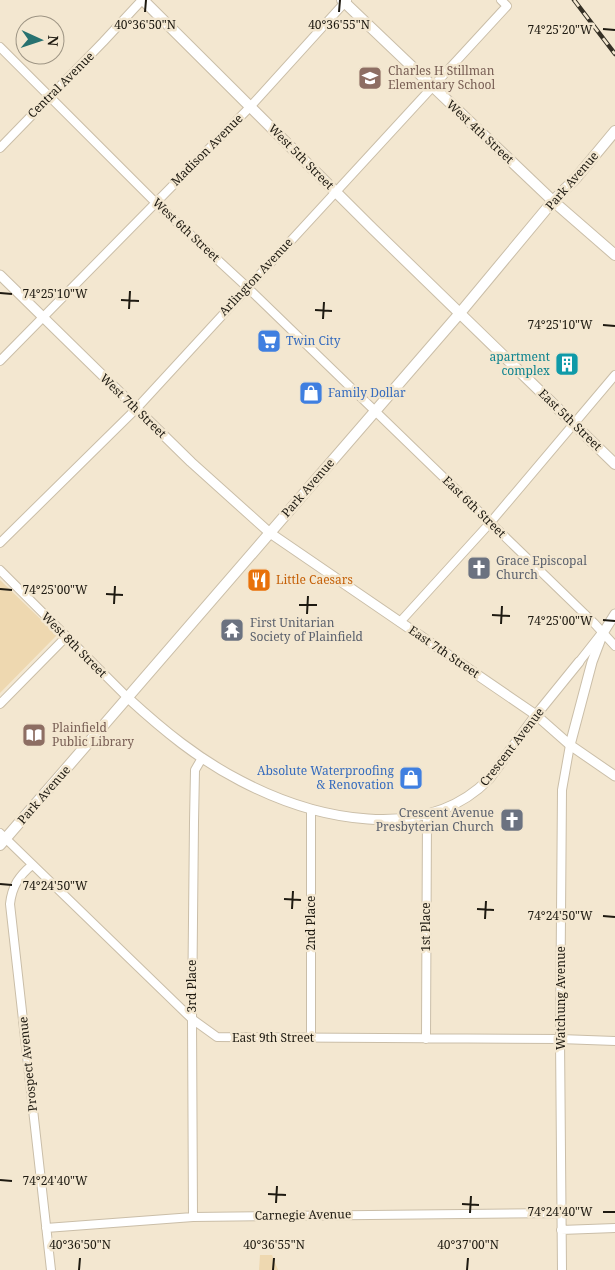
<svg xmlns="http://www.w3.org/2000/svg" width="615" height="1270" viewBox="0 0 615 1270" font-family="'Noto Serif',serif">
<rect width="100%" height="100%" fill="#f3e7d0"/>
<!-- green -->
<path fill="#eed8b0" d="M0,580l57,55 -57,58z
M260,1255h12l6,15h-19z"/>
<g fill="none" stroke-linecap="round" stroke-linejoin="round">
<!-- minor casing -->
<g stroke="#cabea8" stroke-width="10">
<path id="minor" d="M0,47l156,156 91,84 347,336 21,23
M0,148l103,-106 39,-42
M0,361l250,-254 97,-107
M0,543l136,-134 371,-403 -6,-6
M0,570l128,128
M400,622l90,-99 125,-148
M579,662l22,-28
M0,704l66,-67
M0,833l192,186 25,18 343,2 55,2
M32,865c-13,11 -20,21 -22,39l41,366
M311,1038v-229
M426,1039l1,-225
M193,1217l-1,-198 2,-197 1,-52 7,-12
M46,1228l147,-11 368,-4
M561,1230l54,-2
M562,1270l-2,-231 2,-249 8,-45"/>
</g>
<!-- tertiary casing -->
<g stroke="#cabea8" stroke-width="11">
<path id="tertiary" d="M0,275l191,187 79,71 266,182 34,30 45,31
M128,698c35,32 70,61 113,83 73,38 183,64 248,-2l47,-64 43,-53
M570,745l22,-83 11,-29 12,-19"/>
</g>
<!-- secondary casing -->
<g stroke="#cabea8" stroke-width="12">
<path id="secondary" d="M143,0l230,229 242,235
M342,0l211,201 62,54
M0,845l460,-532 93,-112 23,-23 39,-47"/>
</g>
<!-- minor -->
<use href="#minor" stroke="#fff" stroke-width="8"/>
<!-- tertiary -->
<use href="#tertiary" stroke="#fff" stroke-width="9"/>
<!-- secondary -->
<use href="#secondary" stroke="#fff" stroke-width="10"/>
<!-- rail casing -->
<g stroke="#353025" stroke-width="4.5">
<path id="rail" d="M574,0l41,54"/>
</g>
<!-- rail -->
<use href="#rail" stroke="#f3e7d0" stroke-width="2.5" stroke-dasharray="8" stroke-linecap="butt"/>
</g>
<!-- ticks -->
<path fill="none" stroke="#1e1a11" stroke-width="2" d="M145,12l1,-12M339,12l1,-12M603,29l12,1M0,293l12,1M121,300l18,1M129,309l1,-18M315,310l17,1M323,319l1,-17M603,325l12,1M0,589l12,1M106,594l17,1M114,604l1,-18M299,605h18M307,614l1,-18M492,615l18,1M603,620l12,1M501,624l1,-18M0,884l12,1M284,899l17,1M292,909l1,-18M477,909l17,1M603,916l12,1M485,919l1,-18M0,1180l12,1M268,1194l18,1M276,1203l1,-17M462,1204l17,1M603,1212h12M470,1213l1,-17M79,1270l1,-12M273,1270l1,-12M467,1270l1,-12"/>
<!-- icons -->
<defs>
<g id="school-square" transform="scale(1.25)"><rect x="-9" y="-9" width="18" height="18" rx="4" fill="#8d6e63" stroke="#f3e7d0"/><path d="M0-5L7-2L0 1L-7-2ZM-4 1L0 2.5L4 1V4Q0 6-4 4Z" fill="#fff"/></g>
<g id="supermarket-square" transform="scale(1.25)"><rect x="-9" y="-9" width="18" height="18" rx="4" fill="#3f7fe0" stroke="#f3e7d0"/><path d="M-6-5.5h2.5l.6 2H6L4.5 2H-2.5L-4.4-4H-6ZM-1.5 3.2a1.3 1.3 0 1 0 .1 0ZM3 3.2a1.3 1.3 0 1 0 .1 0Z" fill="#fff"/></g>
<g id="building-square" transform="scale(1.25)"><rect x="-9" y="-9" width="18" height="18" rx="4" fill="#0f9aa8" stroke="#f3e7d0"/><path d="M-4-6H4V6H1V3H-1V6H-4ZM-2.5-4.3h1.7v1.8h-1.7ZM.8-4.3h1.7v1.8H.8ZM-2.5-1h1.7V.8h-1.7ZM.8-1h1.7V.8H.8Z" fill="#fff"/></g>
<g id="shop-square" transform="scale(1.25)"><rect x="-9" y="-9" width="18" height="18" rx="4" fill="#3f7fe0" stroke="#f3e7d0"/><path d="M-5-2.5h2.3a2.7 3.5 0 0 1 5.4 0H5L5.5 6h-11ZM-1.5-2.5h3a1.5 2.3 0 0 0-3 0Z" fill="#fff"/></g>
<g id="church-square" transform="scale(1.25)"><rect x="-9" y="-9" width="18" height="18" rx="4" fill="#6b7280" stroke="#f3e7d0"/><path d="M-1.2-6h2.4v3.5h3.3v2.4h-3.3V6h-2.4V-.1h-3.3v-2.4h3.3Z" fill="#fff"/></g>
<g id="restaurant-square" transform="scale(1.25)"><rect x="-9" y="-9" width="18" height="18" rx="4" fill="#e8710a" stroke="#f3e7d0"/><path d="M-5-6h1v4h1v-4h1v4h1v-4h1v5L-1.5 .5V6h-2V.5L-5-1ZM5-6V6H3V1.5H1.5Q1.5-4 5-6Z" fill="#fff"/></g>
<g id="temple-square" transform="scale(1.25)"><rect x="-9" y="-9" width="18" height="18" rx="4" fill="#6b7280" stroke="#f3e7d0"/><path d="M0-6L5-2H3V0L6.5 2.5H4V6H1.5V3h-3V6H-4V2.5H-6.5L-3 0V-2H-5Z" fill="#fff"/></g>
<g id="library-square" transform="scale(1.25)"><rect x="-9" y="-9" width="18" height="18" rx="4" fill="#8d6e63" stroke="#f3e7d0"/><path d="M-6-4Q-3-5.5-.7-3.5V5Q-3 3-6 4ZM6-4Q3-5.5 .7-3.5V5Q3 3 6 4Z" fill="#fff"/></g>
</defs>
<g fill-rule="evenodd">
<use href="#school-square" x="370" y="78"/>
<use href="#supermarket-square" x="269" y="341"/>
<use href="#building-square" x="567" y="364"/>
<use href="#shop-square" x="311" y="393"/>
<use href="#church-square" x="479" y="568"/>
<use href="#restaurant-square" x="259" y="580"/>
<use href="#temple-square" x="232" y="630"/>
<use href="#library-square" x="34" y="735"/>
<use href="#shop-square" x="411" y="778"/>
<use href="#church-square" x="512" y="820"/>
</g>
<g text-anchor="middle" stroke-width="5" stroke-linejoin="round" paint-order="stroke">
<!-- education labels -->
<g font-size="12" fill="#785e54" stroke="#f3e7d0" text-anchor="start">
<text x="388" y="75">Charles H Stillman<tspan x="388" dy="14">Elementary School</tspan></text>
<text x="52" y="732">Plainfield<tspan x="52" dy="14">Public Library</tspan></text>
</g>
<!-- street labels -->
<g font-size="12" fill="#1e1a11" stroke="#f3e7d0">
<text transform="translate(61 85) rotate(-45)" y="4">Central Avenue</text>
<text transform="translate(480 132) rotate(43)" y="4">West 4th Street</text>
<text transform="translate(207 150) rotate(-45)" y="4">Madison Avenue</text>
<text transform="translate(301 157) rotate(45)" y="4">West 5th Street</text>
<text transform="translate(572 181) rotate(-49)" y="4">Park Avenue</text>
<text transform="translate(186 230) rotate(43)" y="4">West 6th Street</text>
<text transform="translate(256 277) rotate(-47)" y="4">Arlington Avenue</text>
<text transform="translate(133 406) rotate(44)" y="4">West 7th Street</text>
<text transform="translate(570 420) rotate(44)" y="4">East 5th Street</text>
<text transform="translate(308 488) rotate(-49)" y="4">Park Avenue</text>
<text transform="translate(474 507) rotate(44)" y="4">East 6th Street</text>
<text transform="translate(74 645) rotate(45)" y="4">West 8th Street</text>
<text transform="translate(444 652) rotate(34)" y="4">East 7th Street</text>
<text transform="translate(512 747) rotate(-52)" y="4">Crescent Avenue</text>
<text transform="translate(44 795) rotate(-49)" y="4">Park Avenue</text>
<text transform="translate(311 923) rotate(-90)" y="4">2nd Place</text>
<text transform="translate(426 927) rotate(-90)" y="4">1st Place</text>
<text transform="translate(192 986) rotate(-90)" y="4">3rd Place</text>
<text transform="translate(561 998) rotate(-90)" y="4">Watchung Avenue</text>
<text x="273" y="1042">East 9th Street</text>
<text transform="translate(28 1064) rotate(-96)" y="4">Prospect Avenue</text>
<text transform="translate(303 1215) rotate(-1)" y="4">Carnegie Avenue</text>
</g>
<!-- shop labels -->
<g font-size="12" fill="#366cbe" stroke="#f3e7d0" text-anchor="start">
<text x="286" y="345">Twin City</text>
<text x="328" y="397">Family Dollar</text>
<text x="394" y="775" text-anchor="end">Absolute Waterproofing<tspan x="394" dy="14">&amp; Renovation</tspan></text>
</g>
<!-- culture labels -->
<g font-size="12" fill="#0d838f" stroke="#f3e7d0" text-anchor="end">
<text x="550" y="361">apartment<tspan x="550" dy="14">complex</tspan></text>
</g>
<!-- worship labels -->
<g font-size="12" fill="#5b616d" stroke="#f3e7d0" text-anchor="start">
<text x="496" y="565">Grace Episcopal<tspan x="496" dy="14">Church</tspan></text>
<text x="250" y="627">First Unitarian<tspan x="250" dy="14">Society of Plainfield</tspan></text>
<text x="494" y="817" text-anchor="end">Crescent Avenue<tspan x="494" dy="14">Presbyterian Church</tspan></text>
</g>
<!-- food labels -->
<g font-size="12" fill="#c56008" stroke="#f3e7d0" text-anchor="start">
<text x="276" y="584">Little Caesars</text>
</g>
</g>
<g font-size="12" text-anchor="middle" fill="#1e1a11" stroke="#f3e7d0" stroke-width="5" stroke-linejoin="round" paint-order="stroke">
<text x="145" y="29">40°36'50"N</text>
<text x="339" y="29">40°36'55"N</text>
<text x="560" y="34">74°25'20"W</text>
<text x="55" y="298">74°25'10"W</text>
<text x="560" y="329">74°25'10"W</text>
<text x="55" y="594">74°25'00"W</text>
<text x="560" y="625">74°25'00"W</text>
<text x="55" y="890">74°24'50"W</text>
<text x="560" y="920">74°24'50"W</text>
<text x="55" y="1185">74°24'40"W</text>
<text x="560" y="1216">74°24'40"W</text>
<text x="80" y="1249">40°36'50"N</text>
<text x="274" y="1249">40°36'55"N</text>
<text x="468" y="1249">40°37'00"N</text>
</g>
<!-- north arrow -->
<g transform="translate(40 40) rotate(93)"><circle r="24" fill="#f3e7d0" stroke="#9e9584"/>
<path d="M0-4L9 19L0 12L-9 19Z" fill="#287270"/>
<text y="-8" font-size="14" font-weight="bold" text-anchor="middle" fill="#1e1a11">N</text>
</g>
</svg>
